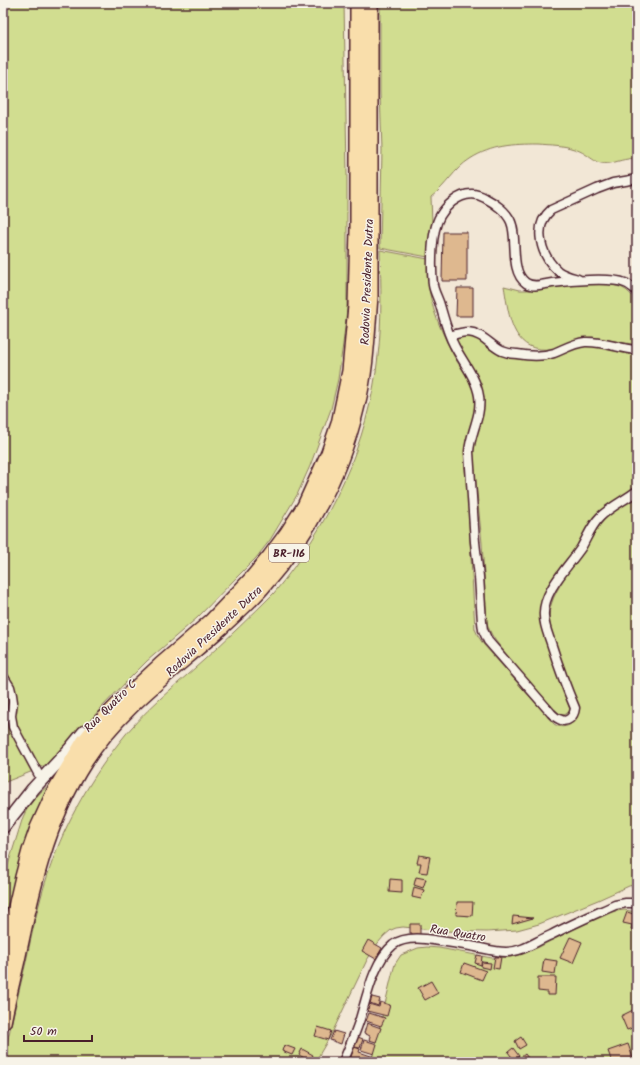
<svg xmlns="http://www.w3.org/2000/svg" width="640" height="1065" viewBox="0 0 640 1065" font-family="Kalam,sans-serif">
<rect width="100%" height="100%" fill="#f2e7d6"/>
<filter id="ink" filterUnits="userSpaceOnUse"><feTurbulence type="fractalNoise" baseFrequency=".025" numOctaves="2"/><feDisplacementMap in="SourceGraphic" scale="8" xChannelSelector="R" yChannelSelector="G"/><feConvolveMatrix kernelMatrix="1 2 1 2 8 2 1 2 1" color-interpolation-filters="sRGB"/></filter>
<g filter="url(#ink)">
<!-- green -->
<path fill="#d1dd90" stroke="#8e7e5e" d="M3,3h341l3,170v136l-4,35 -5,35 -7,30 -21,57 -13,29 -27,45 -14,18 -18,18 -41,42 -50,43 -20,20 -27,28 -29,34 -16,16 -8,5 -14,7 -30,12z
M380,3h257v156c-3,0 -6,-1 -9,0 -9,1 -18,6 -27,4 -6,-1 -11,-6 -16,-9 -3,-2 -7,-4 -11,-5 -12,-4 -24,-4 -36,-5 -25,0 -46,1 -68,15 -16,10 -24,27 -39,38l1,26 -4,34 -48,-9 2,-98 -2,-58z
M380,250l48,9c0,6 -1,12 0,18 1,29 14,56 27,81 7,12 17,23 20,38 4,19 -8,38 -10,57 -2,11 1,22 2,33l8,143 3,7 6,9 70,79c12,8 25,-3 25,-16l-28,-76c-1,-9 -3,-18 0,-27 5,-18 23,-40 33,-56 7,-11 13,-24 23,-33 9,-8 20,-14 30,-21v389l-8,2 -31,14 -59,24 -22,6 -30,2 -44,-1 -40,-4 -7,1 -5,2 -7,6 -6,7 -11,17 -35,73 -17,29h-312c7,-34 15,-67 23,-100 6,-29 12,-57 21,-85 15,-48 40,-93 71,-133 24,-32 56,-57 86,-84 24,-22 47,-44 70,-67 55,-67 95,-150 104,-237 4,-35 3,-71 2,-106z
M590,284c11,0 25,-1 36,6 4,3 8,8 11,12v43l-45,-8c-14,1 -25,9 -38,12 -5,1 -10,0 -15,0 -29,-4 -31,-41 -35,-63l16,4h6z
M467,335c4,1 10,2 14,5 10,5 13,13 26,17 24,7 48,-7 72,-11 19,-3 39,3 58,7v136l-23,15 -35,41 -34,51 5,57 20,56c-3,7 -8,7 -13,3 -19,-20 -38,-40 -54,-62 -7,-8 -13,-16 -16,-27l-5,-80 -9,-90 3,-17 8,-29 -3,-15 -28,-55z
M48,786l-16,42 -29,115v-62l20,-64c6,-13 14,-22 25,-31z
M624,910l13,2v150h-266l21,-87 3,-11 6,-9 17,-7 9,-1 12,1 53,10 18,-1 12,-3 17,-7 61,-32 16,-4z"/>
<!-- building -->
<path fill="#deb88f" stroke="#4a1f2b" d="M443,232h24v49h-25z
M457,288h16v28h-17z
M419,855l11,2 -3,16 -8,-1 2,-9h-4z
M416,877l10,2 -3,9 -9,-3z
M390,879l12,1v13l-13,-1z
M414,887l10,3 -3,9 -9,-2z
M457,902h16l-1,14 -16,-1z
M627,912l10,3v16l-6,-2 1,-4 -9,-2z
M513,916l20,2 -21,6z
M410,924h10v12h-8v-3h-2z
M570,937l12,5 -9,21 -13,-5z
M368,940l14,8 -6,11 -14,-8z
M477,955l5,1 -1,9 -6,-2z
M495,957h6l-2,12 -6,-1z
M544,959l13,2 -2,13 -13,-2z
M482,962l9,1 -1,6 -9,-2z
M464,963l22,8 -4,9 -21,-8z
M538,977h18l-1,18h-8v-3l-9,-1z
M431,981l7,12 -13,7 -7,-12z
M372,997l8,2 -2,7 -8,-3z
M380,1002l10,3 -3,11 -20,-5 2,-7 10,3z
M637,1008v18l-10,4 -6,-14z
M369,1013l16,5 -4,8 -15,-5z
M367,1023l14,5 -5,14 -7,-2 1,-4 -6,-3z
M318,1027l13,4 -3,9 -13,-4z
M334,1031l10,3 -3,10 -11,-4z
M358,1037l5,2 -3,9 -6,-1z
M521,1037l5,8 -7,4 -4,-8z
M364,1040l13,4 -3,10 -13,-4z
M628,1044l5,14 -11,4h-10l-4,-11z
M284,1045l11,4 -3,6 -10,-4z
M354,1047l6,2 -1,3 15,5 -2,4 -4,-1v2h-11l-7,-2z
M513,1048l6,8 -5,4 -6,-8z
M302,1049l11,6 -3,6 -11,-6z
M525,1054l6,8h-14l-1,-1z"/>
<g fill="none" stroke-linecap="round" stroke-linejoin="round">
<!-- street casing -->
<g stroke="#4a1f2b" stroke-width="11">
<path id="street" d="M578,279c-7,-2 -15,-4 -20,-8 -17,-15 -26,-45 -7,-61l46,-21 16,-6 24,-4
M637,291c-4,-3 -8,-7 -12,-8 -14,-6 -57,-2 -73,0 -9,1 -18,5 -26,0 -17,-12 -8,-45 -15,-61 -4,-10 -16,-19 -26,-24 -12,-7 -23,-4 -33,4 -5,4 -9,9 -12,14 -9,15 -9,51 -7,69 1,7 5,13 7,20 4,13 7,27 14,40 8,16 22,32 25,51 3,20 -9,37 -10,56l6,90 4,35 3,45 1,8 5,11 63,72c2,2 5,5 8,6 8,5 15,-2 16,-11 -9,-21 -17,-43 -24,-65 -3,-9 -7,-18 -7,-27 -2,-24 24,-49 37,-68 6,-10 10,-22 19,-31 10,-10 25,-17 37,-26
M450,336c6,-2 11,-4 18,-4 14,1 22,13 34,19 5,2 10,3 15,3 12,2 25,3 37,-1 10,-4 20,-10 31,-11 18,-1 35,7 52,8
M3,676l7,11 2,8 1,7 -2,14 2,11 27,50
M343,1062c6,-14 12,-28 17,-43 7,-23 14,-58 33,-74 9,-7 21,-7 32,-6 17,2 34,5 51,8 10,2 20,5 30,5 17,0 30,-11 45,-17 21,-11 42,-20 64,-30l11,-2h11"/>
</g>
<!-- secondary casing -->
<g stroke="#4a1f2b" stroke-width="15">
<path id="secondary" d="M3,827l30,-38 37,-40 14,-17"/>
</g>
<!-- highway casing -->
<g stroke="#4a1f2b" stroke-width="18">
<path id="highway" d="M3,963l20,-86 7,-26 8,-23 17,-37 29,-49 15,-18 19,-19 43,-40 51,-44 38,-40 20,-24 17,-23 18,-28 24,-53 10,-29 11,-53 6,-65 2,-77v-226
M3,1022c4,-20 9,-41 14,-62 14,-68 29,-139 68,-199 34,-53 88,-91 135,-133 14,-13 29,-26 42,-41 46,-52 79,-114 95,-182 9,-35 10,-72 13,-109v-293"/>
</g>
<!-- street -->
<use href="#street" stroke="#f7f3e8" stroke-width="8"/>
<!-- secondary -->
<use href="#secondary" stroke="#f7f3e8" stroke-width="12"/>
<!-- highway -->
<use href="#highway" stroke="#f9deab" stroke-width="15"/>
</g>
</g>
<g text-anchor="middle" stroke-width="3" stroke-linejoin="round" paint-order="stroke">
<!-- shield labels -->
<rect fill="#f7f3e8" stroke="#7e5f64" stroke-width="1" x="269" y="544" width="40" height="18" rx="3"/>
<g font-size="11" font-weight="bold" fill="#4a1f2b">
<text x="289" y="557">BR-116</text>
</g>
<!-- street labels -->
<g font-size="12" fill="#4a1f2b" stroke="#f7f3e8">
<text transform="translate(367 282) rotate(-88)" y="4">Rodovia Presidente Dutra</text>
<text transform="translate(214 631) rotate(-43)" y="4">Rodovia Presidente Dutra</text>
<text transform="translate(110 706) rotate(-45)" y="4">Rua Quatro C</text>
<text transform="translate(458 933) rotate(9)" y="4">Rua Quatro</text>
</g>
</g>
<!-- margin -->
<rect width="640" height="1065" fill="none" stroke="#f7f3e8" stroke-width="16"/>
<rect x="8" y="8" width="624" height="1049" fill="none" stroke="#4a1f2b" stroke-width="1.5" filter="url(#ink)"/>
<!-- scale -->
<path d="M24 1035v6h68v-6" fill="none" stroke="#4a1f2b" stroke-width="2"/>
<text x="30" y="1035" font-size="12" fill="#4a1f2b" stroke="#f7f3e8" stroke-width="3" paint-order="stroke">50 m</text>
</svg>
